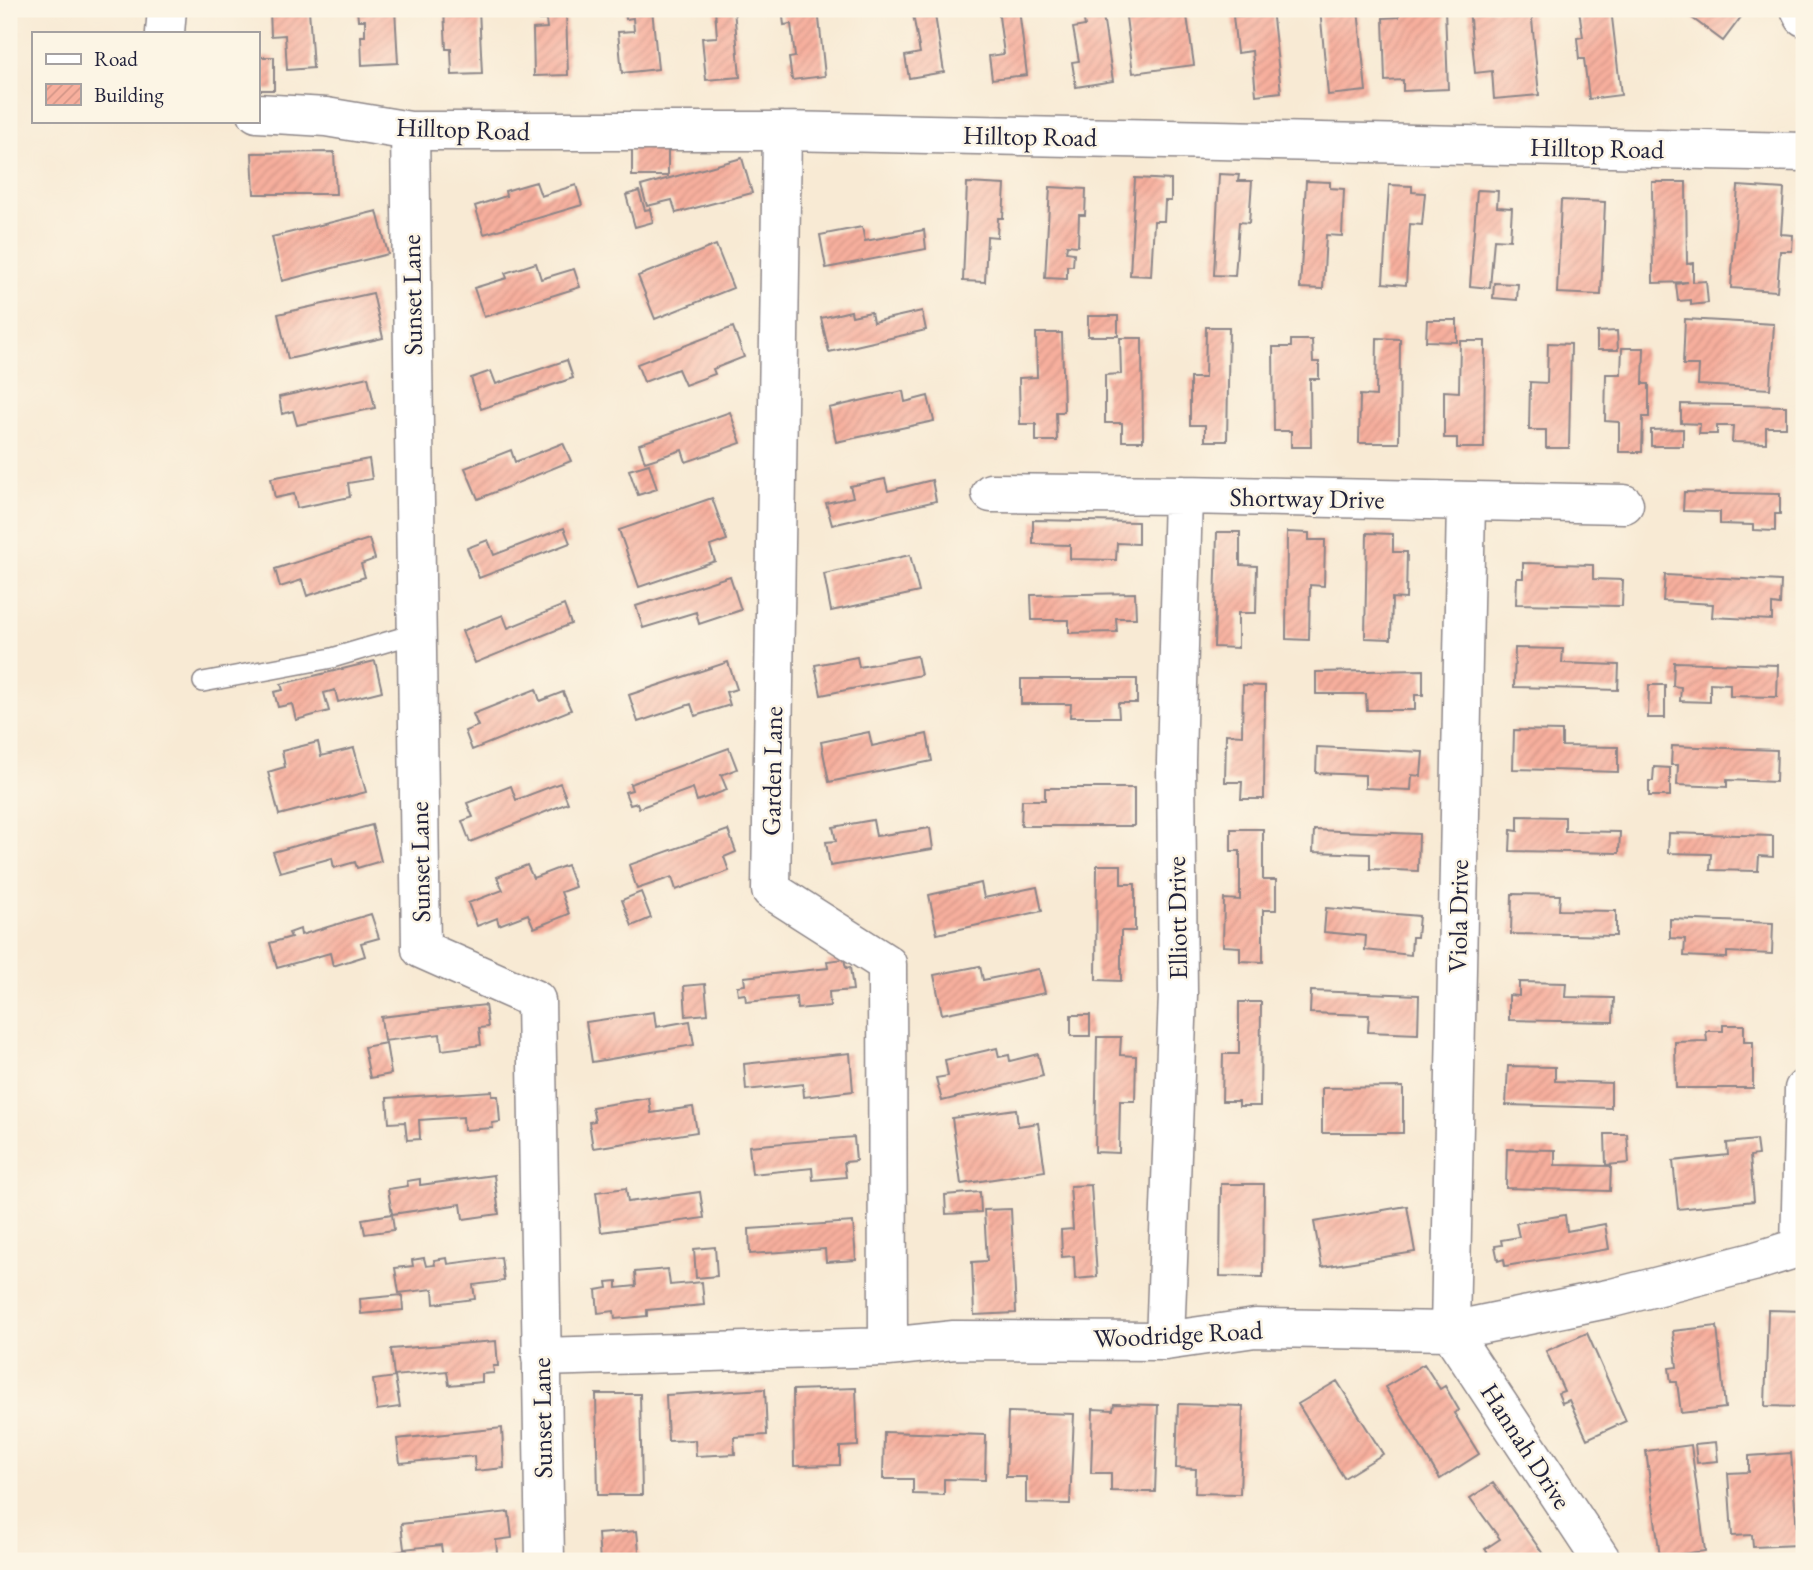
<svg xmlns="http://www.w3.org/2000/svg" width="1813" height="1570" viewBox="0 0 1813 1570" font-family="'EB Garamond',serif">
<defs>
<pattern id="building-hatch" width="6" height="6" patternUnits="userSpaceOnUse" patternTransform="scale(1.75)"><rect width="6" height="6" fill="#f7af9d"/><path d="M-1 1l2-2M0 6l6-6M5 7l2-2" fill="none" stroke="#d39688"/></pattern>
</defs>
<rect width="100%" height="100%" fill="#fcf5e5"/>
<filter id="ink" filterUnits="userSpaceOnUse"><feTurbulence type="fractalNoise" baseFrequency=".0143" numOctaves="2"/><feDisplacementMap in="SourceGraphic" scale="14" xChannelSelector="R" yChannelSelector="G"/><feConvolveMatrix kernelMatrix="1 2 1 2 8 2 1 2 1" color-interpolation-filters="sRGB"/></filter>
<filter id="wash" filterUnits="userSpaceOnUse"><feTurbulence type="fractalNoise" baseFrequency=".00686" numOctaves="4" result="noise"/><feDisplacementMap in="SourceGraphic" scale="28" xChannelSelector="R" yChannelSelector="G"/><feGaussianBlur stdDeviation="1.57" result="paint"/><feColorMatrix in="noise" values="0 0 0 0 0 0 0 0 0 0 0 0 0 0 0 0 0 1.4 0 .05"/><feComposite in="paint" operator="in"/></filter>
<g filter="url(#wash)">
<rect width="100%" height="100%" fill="#f8ead4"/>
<g id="blocks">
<!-- building -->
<path fill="url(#building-hatch)" d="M270,9h39l4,59 -26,2 -2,-35 -14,1z
M357,9h38l3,54 -36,2 -1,-29h4v-16h-7z
M444,9h35l3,65 -30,1 -1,-26h-5z
M539,9h27l2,66 -34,1 -1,-47 14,-1 -1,-8h-7z
M625,9h27l6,60 -36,4 -4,-41 16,-1 -1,-13 -7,1z
M715,9h19l6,68 -34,3 -4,-42 15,-1z
M782,9h36l7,67 -33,4 -3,-22 6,-1 -4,-33 -7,1z
M912,9h22l10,63 -35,6 -4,-22 15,-3z
M998,9h21l8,66 -35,4 -3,-23 15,-2z
M1082,9h20l11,72 -37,6 -4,-25 7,-1 -6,-33 12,-2z
M1125,9h61l8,56 -61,8z
M1247,9h25l9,83 -25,3 -4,-44 -15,2 -4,-37 15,-1z
M1320,9h38l8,82 -38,4z
M1399,9h46l3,80 -45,2v-11l-18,1 -2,-63 16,-1z
M1469,9h62l8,86 -45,4 -2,-28 -17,2z
M1591,9h20l10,86 -32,4 -5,-40h-5l-2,-21 6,-1 -4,-27z
M1680,9h67l-24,32z
M257,57h17v33h-17z
M632,144h36v32h-36z
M334,152l2,42h-82l-2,-41z
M742,158l10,35 -76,20 -4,-13 -25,6 -6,-20z
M1219,174l20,1 -1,6h14l-3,42 -10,-1 -4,54 -21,-1z
M1135,178l36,2v21h-6l-1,20h-10l-3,55 -21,-1z
M1306,181l24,1v6l14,1 -2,47 -16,-1 -3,54 -23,-1z
M536,182l5,14 35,-11 6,20 -98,29 -9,-28 31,-10 -1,-5z
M1652,182h34l1,82 6,-1v19l13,-1 2,22 -17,2v-5l-13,1 -2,-17 12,-2 -35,1z
M967,183l38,2 -2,33h-5l-1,19 -10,-1 -2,46 -22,-1z
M1389,185l23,1v6l13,1 -3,32 -12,-1 -4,61 -23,-2z
M1738,186l46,3 -3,45 12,1 -1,16h-12l-3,40 -46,-3z
M1050,187l36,2 -1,26h-6l-1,31 -11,-1 -1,7 8,1 -1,13h-6v13l-22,-1z
M1477,190l21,1 -1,16 15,1 -2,32 -16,-1 -4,49 -20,-2z
M639,191l6,19 5,-1 3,13 -18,5 -9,-32z
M1561,200l44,2 -4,93 -44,-2z
M377,211l11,43 -106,27 -10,-44z
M862,227l3,14 59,-11 2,19 -100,19 -6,-33z
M716,245l17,43 -78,31 -17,-43z
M536,263l5,16 33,-10 6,18 -96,30 -10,-29 33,-10 -2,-5z
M1494,283l24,1 -1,16 -24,-2z
M373,293l10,45 -95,21 -10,-45z
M851,311l1,5 19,-4 2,10 49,-11 4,19 -97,22 -8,-34z
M1088,316h30v20h-30z
M1685,319l89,5 -4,65 -72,-4 1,-20h-16z
M1427,320h30v22l-31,-1z
M733,327l11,30 -31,12 2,5 -30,11 -7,-16 -34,13 -7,-18z
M1206,327h23l-2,114h-22v-16h-15v-47h15z
M1617,331l1,19h-21v-18z
M1036,333h26l2,79h-8l1,29h-21v-17h-16l-1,-46 18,-1z
M1120,338h22l1,103h-21v-18h-17v-48l16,-1z
M1377,338l23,1 -1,104h-40l1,-48 16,1z
M1291,340h21l1,22h6v17h-9l1,68h-20v-16h-17l-1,-84h18z
M1460,341h25l-1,107h-27v-10h-13v-47l15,1z
M1548,343l23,1 -2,104h-23v-18h-17l1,-48 17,1z
M1622,348h22l-1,36h6v33h-6l-1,35h-23v-30l-14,-1 1,-47h15z
M567,360l6,18 -92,31 -10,-31 20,-7 5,13z
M368,377l7,31 -78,17 -4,-14 -11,3 -3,-17z
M903,391l2,11 23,-6 6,25 -98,21 -7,-34z
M1681,404l105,2v21h-20v16l-34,-1 1,-16h-16v8h-18l1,-10 -19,-1z
M730,412l11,31 -55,19 -4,-12 -37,12 -6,-18z
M1683,429v17h-32v-16z
M563,443l8,18 -93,38 -13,-31 46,-18 4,12z
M369,459l3,20 -24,4 2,14 -53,11 -3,-14 -19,4 -4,-20z
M649,464l8,25 -19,6 -9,-25z
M885,479l3,12 44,-11 4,21 -104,24 -6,-22 27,-6 -3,-11z
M1684,492l96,2v20h-5v17l-22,-1v-5l-33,-1v-12l-37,-1z
M712,498l15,42 -17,6 5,15 -76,26 -20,-57z
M1033,520l105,2v22l-21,-1 -1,17 -46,-1v-14l-37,-1z
M564,528l6,15 -91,35 -12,-30 21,-8 6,15z
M1217,532h23v33l17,1 -1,47h-18v35l-24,-1z
M1287,532l22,1v7h16l-1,46 -14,-1 -1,55 -23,-1z
M1367,533l26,1v18h14l-1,47 -14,-1 -1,41 -26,-1z
M369,539l6,20 -14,5 4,13 -58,19 -5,-16 -22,7 -5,-18z
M910,555l9,37 -88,19 -7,-37z
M1523,563l70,2v14l30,1 -1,26 -106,-2 1,-26h6z
M1665,575l116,6 -1,24 -8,-1v16l-60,-3 1,-13 -50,-3z
M730,576l11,34 -42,14 -3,-12 -53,16 -7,-22z
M1135,593l1,25h-20l1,14 -48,1v-13h-37l-1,-25z
M564,605l7,19 -96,39 -13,-32 41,-16 5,13z
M1515,648l48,1 -1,14 57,2 -1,25 -104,-3z
M917,656l4,19 -100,20 -6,-30 42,-8 2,10z
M375,661l7,30 -44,11 -3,-12 -11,3 5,18 -33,9 -4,-16 -14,3 -4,-15 9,-2 -2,-6z
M728,662l9,27 -11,3 4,13 -35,11 -4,-12 -53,18 -9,-27z
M1674,662l104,3 -1,32 -47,-1v-12l-20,-1v19l-30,-1 1,-14 -8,-1z
M1423,670v25h-8v15h-48l-1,-16h-50v-22z
M1021,679h116v24h-19l1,14h-49l1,-13h-50z
M1243,685l22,1 -1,113h-23l1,-17h-17l1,-48 16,1z
M1649,685h16v33h-17z
M536,689l4,12 23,-9 8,18 -99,40 -7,-19 13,-5 -5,-12z
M1514,730l48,1v15l56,1v25l-105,-3z
M869,732l3,14 55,-12 5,27 -103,21 -8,-40z
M318,742l3,14 33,-8 12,44 -87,23 -11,-43 17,-5 -3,-16z
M1672,746l105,4 -1,32 -49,-2v7l-50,-2 1,-20h-7z
M1317,747l106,5 -2,24 -9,-1 -1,15 -46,-2v-13l-49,-2z
M729,748l8,21 -16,6 6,15 -30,11 -4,-13 -54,20 -2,-5 -7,2 -5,-13 7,-2 -2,-6z
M1654,767l16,1v28h-21v-15h4z
M560,783l8,20 -98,39 -8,-21 11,-4 -6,-14 44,-17 5,14z
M1045,788h89v38h-113l1,-26h23z
M1518,816l47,1v14l55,1 -1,21 -109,-2 1,-21 7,1z
M873,820l3,16 54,-8 3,21 -103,17 -4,-24 10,-1 -3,-14z
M372,825l9,36 -24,7 -2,-6 -21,6 -2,-10 -52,14 -7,-20z
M1231,829h32v51h13v30h-13v52l-23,-1v-14l-17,-1 1,-47 16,1v-49h-9z
M728,830l8,22 -12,5 5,14 -53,19 -4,-13 -35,12 -8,-24z
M1314,830l105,4 -1,37 -48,-2v-15l-57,-2z
M1669,833l104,3v21l-14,-1 -1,15 -48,-1 1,-16 -43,-1z
M527,865l6,13 34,-13 8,22 -14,5 8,22 -35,14 -6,-14 -29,11 -2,-7 -20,8 -9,-23 35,-13 -6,-13z
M1097,865h24v19h14v47h-14v50l-25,-1z
M981,883l3,15 53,-11 5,24 -105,23 -8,-39z
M641,892l10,26 -19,8 -10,-26z
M1512,894l48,1 -1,15 57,1v25l-105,-2z
M1326,908l93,8 -2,21h-5l-1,18 -46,-5 1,-14 -42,-4z
M371,914l8,24 -18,5 4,13 -32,10 -3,-13 -53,15 -7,-25 21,-6 -2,-4 11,-4 1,6z
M1670,919l103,4 -1,31 -45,-2v6l-43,-2 1,-17 -15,-1z
M844,959l2,9 4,-1 3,23 -24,2 1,14 -33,3 -1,-12 -50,5 -1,-8 -7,1 -1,-9 8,-1 -1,-8 84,-9 -1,-7z
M980,966l3,14 56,-11 6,24 -103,21 -8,-39z
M1519,982l47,1 -1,14 49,1 -1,24 -104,-2v-25l10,1z
M705,984l3,30 -22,2 -2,-30z
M1311,991l108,4 -1,39 -50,-2 1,-17 -59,-2z
M1239,1002h22l-1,104h-21v-5h-17l1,-47h16z
M485,1005l3,22 -9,1 2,17 -39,5 -2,-16 -56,7 -3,-24z
M654,1012l2,15 34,-6 4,24 -102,17 -6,-40z
M1071,1015h19v21h-19z
M1723,1025h21v17h9v46h-77l-1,-46 32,-1 -1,-10h17z
M1097,1037h24l-1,18 16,1 -1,45h-15l-1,52 -24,-1z
M386,1043l5,31 -21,4 -6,-31z
M997,1048l2,9 10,-2 1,6 28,-7 5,22 -101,25 -6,-23 12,-2 -3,-16z
M850,1053l3,38 -49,6 -1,-13 -57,6 -2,-26z
M1508,1066l47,1v14l56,2v25l-105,-3z
M1403,1087v46h-81v-45z
M492,1091v5h6l2,26 -8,1 1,5 -29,2 -1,-13 -44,3 1,19 -13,1 -2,-18 -16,1 -2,-25z
M649,1098l2,15 42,-6 4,25 -104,16 -4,-26 6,-1 -3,-14z
M1016,1109l2,17 20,-3 7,48 -84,13 -9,-66z
M1605,1134h22l2,29 -23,2z
M854,1137l2,24 -12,1 2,15 -33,3 -1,-12 -60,6 -3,-28z
M1756,1140l2,15 -8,1 4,45 -76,8 -5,-48 55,-6 -1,-12z
M1507,1149l48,1v15l56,1 -1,25 -104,-3z
M494,1175l5,39 -36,5 -2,-15 -69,10 -4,-25 20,-3 -1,-5 13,-2v6z
M1221,1184h43l-1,93 -43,-1z
M1091,1185l6,92 -22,2 -1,-23 -12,1 -1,-27 12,-1 -3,-43z
M626,1188l2,14 72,-10 4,26 -103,14 -5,-40z
M980,1192l1,20 -35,2 -1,-19z
M1407,1206l8,46 -93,15 -8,-45z
M1011,1209l5,104 -42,2 -2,-53 15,-1 -3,-51z
M392,1214l2,16 -29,4 -3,-15z
M1565,1215l2,16 38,-7 4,25 -104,17 -1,-7 -6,2 -3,-15 7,-1 -1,-5 18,-3 -3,-14z
M853,1222l3,38 -30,2 -1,-13 -75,5 -1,-25z
M715,1247l2,29 -21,2 -2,-29z
M501,1257l3,24 -31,4 2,14 -41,5 -1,-15 -34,4 -4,-25 18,-2 -1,-6 12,-2 2,8 9,-1 -1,-5 13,-2 1,6z
M668,1269l2,16 32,-3 2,23 -57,5v6l-32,3 -1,-8 -16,2 -2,-23 12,-2 -1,-6 10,-1v7l19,-2 -1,-14z
M402,1295l1,15 -42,4 -1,-15z
M1768,1310l36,1v96l-39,-1z
M1717,1326l8,82 -44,5 -4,-31h-6l-2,-14 8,-1 -4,-36z
M1587,1333l39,88 -39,18 -18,-39 -7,3 -4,-10 6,-2 -18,-40z
M496,1341l2,25h-5l1,7 -12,1v8l-33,3 -2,-14 -53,5 -3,-27z
M1424,1364l16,25 5,-3 14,24 -5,3 25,41 -39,25 -55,-92z
M395,1377l5,30 -23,3 -4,-30z
M1337,1381l46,73 -39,24 -46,-74z
M856,1388l2,58 -18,1v18l-46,1 -1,-76z
M765,1389l2,46 -33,2 1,17 -39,2 -1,-16 -27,1 -2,-46z
M596,1394h44l2,101h-44z
M1114,1404l44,1 -3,87 -44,-1v-18h-20l2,-64 20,1z
M1178,1404l65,2 -3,88 -45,-1 1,-24 -20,-1z
M1008,1412l66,2 -4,90 -44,-1v-26h-20z
M502,1428l2,40 -29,3 -1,-15 -74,7 -3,-24z
M884,1432l102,3 -1,45 -41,-1v16l-31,-1v-15h-30z
M1716,1442l2,19 -21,2 -2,-19z
M1691,1445l14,106 -45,6 -14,-106z
M1791,1453l7,92 -45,2 -1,-12 -20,1 -4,-63 21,-1v-16z
M1493,1483l55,78h-54l-9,-12 15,-10 -30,-41z
M509,1512l3,26 -16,2 1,13 -54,6 -2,-14 -37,4 -3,-25z
M637,1531l3,30h-40l-2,-27z
M407,1550l2,11h-22l-1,-7z"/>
</g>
</g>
<g filter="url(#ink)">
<use href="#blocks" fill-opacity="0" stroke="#8d8688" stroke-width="2"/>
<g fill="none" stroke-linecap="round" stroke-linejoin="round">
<!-- service casing -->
<g stroke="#8d8688" stroke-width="22">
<path id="service" d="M203,682l129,-24 85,-25"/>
</g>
<!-- minor casing -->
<g stroke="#8d8688" stroke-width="41">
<path id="minor" d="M1800,9l4,8
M165,33l2,-24
M257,113l69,4 84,14h372l1022,21
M410,131l11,818 115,51 9,561
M782,131l-11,759 116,74 1,383
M991,493l192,2 441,9
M1466,502l-16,829 152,230
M1800,1247l4,-158
M1165,1341l13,-347 -2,-233 7,-266
M541,1357l347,-10 66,-7 211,1 90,-13 195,3 162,-33 141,-36 51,-16"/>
</g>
<!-- service -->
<use href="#service" stroke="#fff" stroke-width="19"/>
<!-- minor -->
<use href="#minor" stroke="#fff" stroke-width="38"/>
</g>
</g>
<g text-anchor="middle" stroke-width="5" stroke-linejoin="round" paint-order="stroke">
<!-- street labels -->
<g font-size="26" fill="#22223b" stroke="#fcf5e5">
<text transform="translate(463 129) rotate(2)" y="9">Hilltop Road</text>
<text transform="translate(1030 136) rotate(1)" y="9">Hilltop Road</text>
<text transform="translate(1597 148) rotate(1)" y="9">Hilltop Road</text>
<text transform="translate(412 295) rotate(-91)" y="9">Sunset Lane</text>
<text transform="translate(1307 498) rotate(1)" y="9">Shortway Drive</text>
<text transform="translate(772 771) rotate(-89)" y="9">Garden Lane</text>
<text transform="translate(420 862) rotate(-91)" y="9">Sunset Lane</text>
<text transform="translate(1458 916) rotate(-89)" y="9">Viola Drive</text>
<text transform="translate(1177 918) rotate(-91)" y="9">Elliott Drive</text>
<text transform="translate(1178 1334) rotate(-3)" y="9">Woodridge Road</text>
<text transform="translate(542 1418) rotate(-91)" y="9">Sunset Lane</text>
<text transform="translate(1526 1446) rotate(57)" y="9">Hannah Drive</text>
</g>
</g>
<!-- margin -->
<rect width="1813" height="1570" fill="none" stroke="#fcf5e5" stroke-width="35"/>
<!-- legend -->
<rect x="32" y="32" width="228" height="91" fill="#fcf5e5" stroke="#a5a1a1" stroke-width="2"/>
<rect x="46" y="54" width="35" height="10" fill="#ffffff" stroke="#a5a1a1" stroke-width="2"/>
<text x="94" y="66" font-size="21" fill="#22223b">Road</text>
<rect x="46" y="84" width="35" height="21" fill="url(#building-hatch)" stroke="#a5a1a1" stroke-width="2"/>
<text x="94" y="102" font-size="21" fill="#22223b">Building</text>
</svg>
